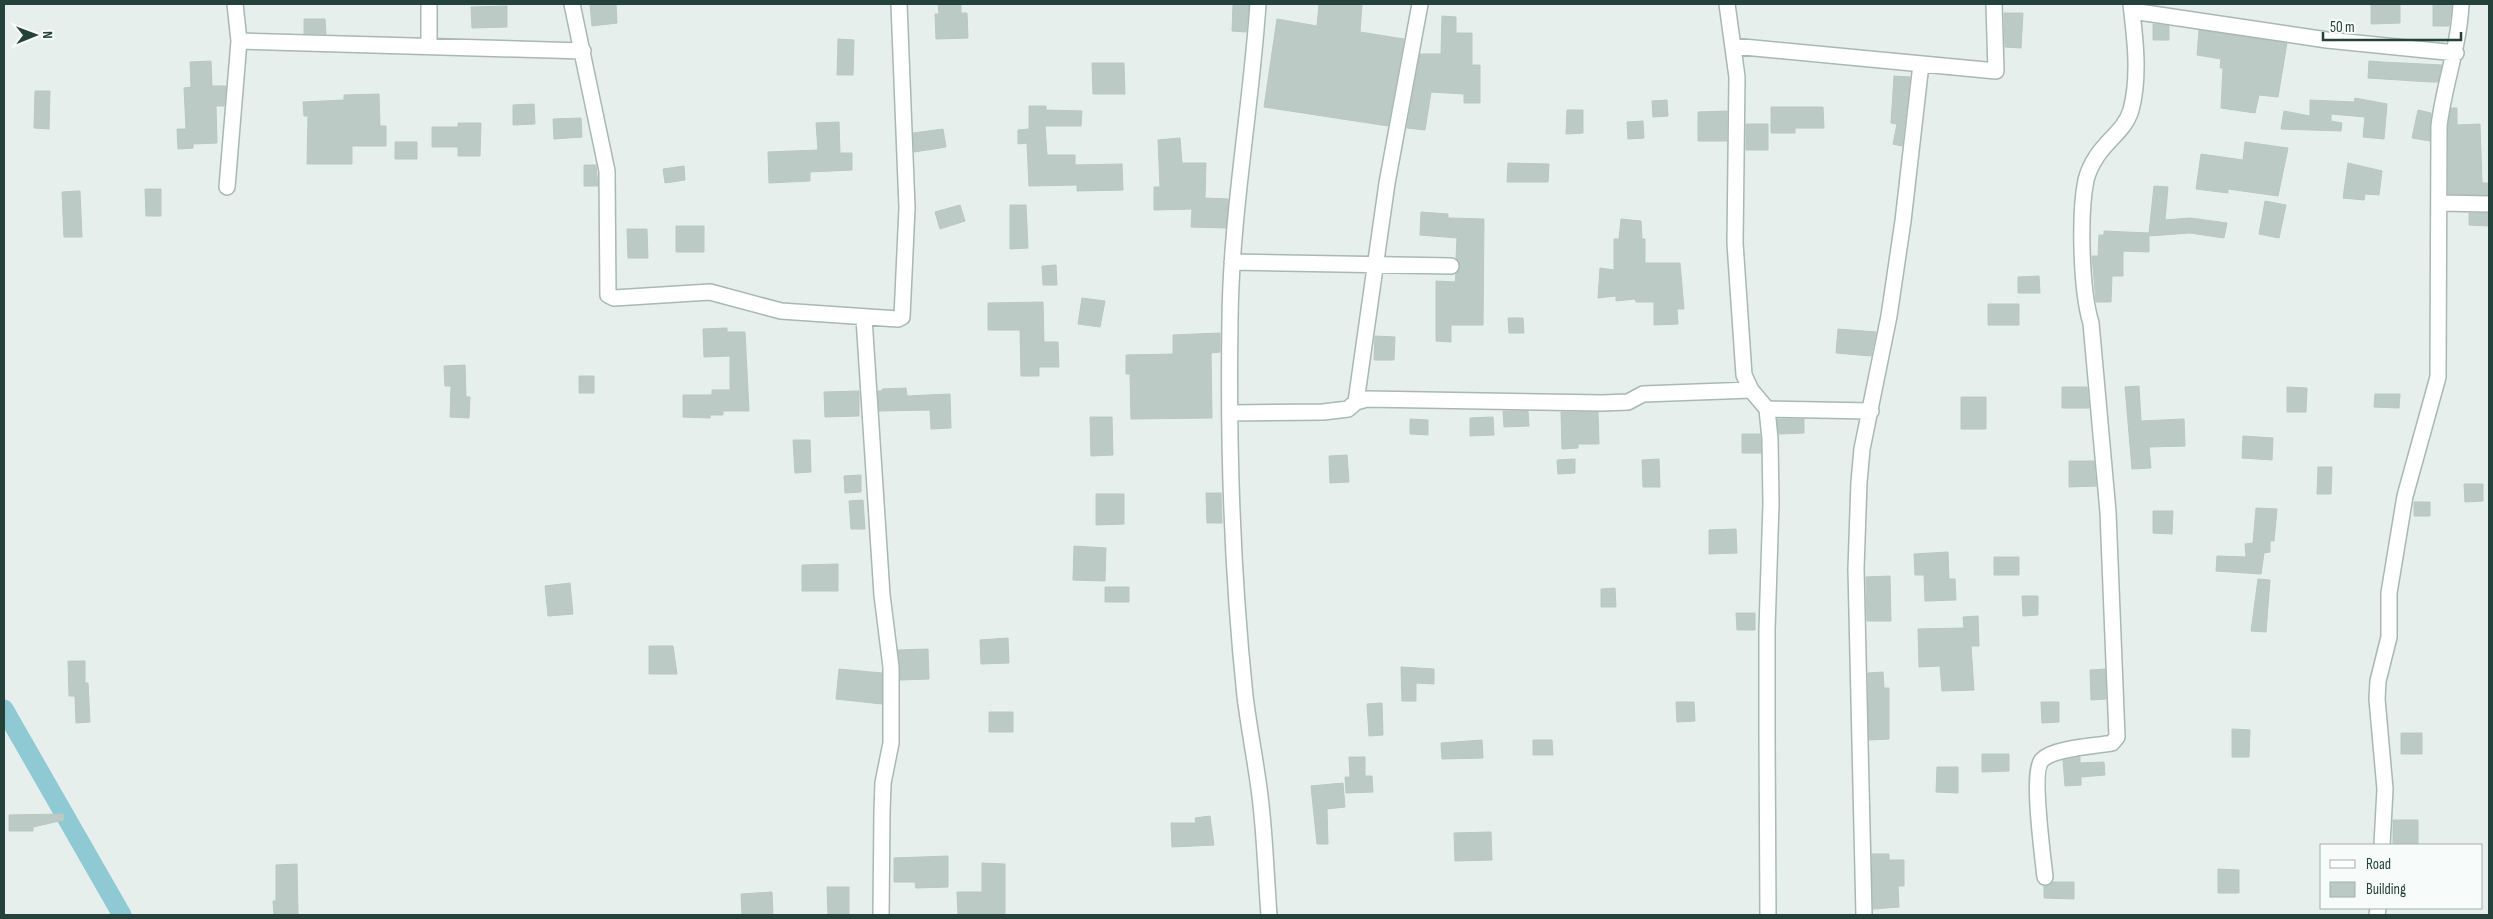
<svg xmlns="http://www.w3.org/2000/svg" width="2493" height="919" viewBox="0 0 2493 919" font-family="'Sofia Sans Condensed',sans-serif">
<rect width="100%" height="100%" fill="#e6efeb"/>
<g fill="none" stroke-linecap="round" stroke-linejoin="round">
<!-- canal -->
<path stroke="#8ec9d4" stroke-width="19" d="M4,709l118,206"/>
</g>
<!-- building -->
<path fill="#bbcac4" stroke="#b8c9c2" d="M590,4h26l1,19 -25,3z
M938,4h23v9h6l1,25 -32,1 -1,-25h4z
M1319,4h43l-2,28 44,7 -16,87 -124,-19 13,-88 40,7z
M2371,4h29v19l-29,1z
M2433,4h19l-3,22h-16z
M1233,5h16l-3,27 -14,-1z
M507,6v21l-35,1 -1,-21z
M2004,13h19l-2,35 -16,-1z
M1442,16l14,1v16h16v32h8v38h-16v-9l-33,-2 -6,38 -18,-2 13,-74h21z
M304,19h21l1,15h-22z
M2153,24l16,2v14h-16z
M2199,30l88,13 -9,54 -19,-2 -4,18 -34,-5 2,-40h-3l1,-9 -24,-4z
M838,39l16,1 -1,35h-16z
M211,61l1,25h14l-2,20h-8l1,37 -24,1v4l-15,1 -1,-20h9l-2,-41 7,-1 -1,-25z
M2369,61l13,1 60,3 -4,17h-7l-63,-4z
M1092,63h32l1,31h-32z
M1894,76l16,1 -8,69 -9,-2 4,-20 -6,-1z
M35,91h15l-1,38 -15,-1z
M379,94l1,32h6v20h-34v18h-45l1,-48h-4l-1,-14 41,-2v-5z
M2355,98l32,6 -3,35 -21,-2 2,-20 -34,-3v7l11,2 -1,8 -60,-2 3,-18 26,5v-16l44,2z
M1667,100l1,16 -15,1 -1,-16z
M534,104l1,20 -22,1v-20z
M1029,106h17v4l36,1 -1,15h-36l2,29h28v10l47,-1 1,26 -46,1v-6l-48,1 -2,-43 -9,1v-14l11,-1z
M1771,107h52l1,21h-29v5h-24z
M2451,108h6v17l23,-1 2,59h7v12l-41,-1v-67z
M1567,110h16v23l-17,1z
M2418,110l13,3 -1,28 -18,-3z
M1727,111v30h-29v-29z
M581,118l1,19 -28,2 -1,-20z
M1643,121l1,17 -16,1 -1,-17z
M839,122l1,31h12v17l-42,2v9l-41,2 -1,-31 50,-2 -2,-27z
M458,123h23l-1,33h-22v-9h-26v-20h26z
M1746,124h22v26h-22z
M943,129l3,18 -32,5 -1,-19z
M1180,138l2,25h24l-1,35 23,1 -2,29 -35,-1 1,-18 -38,1v-23h6l-2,-47z
M395,142h22v17h-22z
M2245,142l43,6 -10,48 -50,-7v4l-32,-4 5,-35 42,6z
M1508,163l41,1 -1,18h-41z
M2348,163l34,8 -3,24 -14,-1 -1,6 -21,-2z
M584,165h12l2,21h-14z
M684,166l1,14 -20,3 -2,-14z
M2154,186l14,1 -3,33 25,-2 37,5 -3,15 -34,-5 -41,3v16l-26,-1v25h-11l-1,26h-15l-4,-46h6l1,-21h5v-4l45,2z
M145,189h16v27h-15z
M80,191l2,46h-18l-2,-45z
M2265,201l21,4 -7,33 -20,-4z
M960,205l5,16 -25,8 -5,-17z
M1010,205h16l2,43 -18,1z
M1421,212l27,2v4l36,1 -1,106h-32v17l-15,-1v-60l19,1 1,-8 4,-7 -4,-9 1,-20 -37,-3z
M2469,213h20v13l-20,-1z
M1621,219l20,2 1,18h3v24h35l4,46h-7l1,15 -24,1v-23h-18l-1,-3 -19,2v-5l-18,2 2,-30 14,2v-31h5z
M676,226h28v26h-28z
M627,229h20l1,29h-20z
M1056,265l1,20h-14l-1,-19z
M2039,276l1,17h-22v-16z
M1082,298l23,3 -5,26 -22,-3z
M1043,302l1,40h14l1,25h-20v9h-18l-1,-46h-32v-27z
M1988,304h31v21h-31z
M1508,318h15l1,15h-15z
M727,328v4h18l4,79h-26v4h-13v3l-27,-1v-22h29v-5h18v-34l-26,1 -1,-28z
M1838,329l38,3 -5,24 -35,-3z
M1220,333v19l-9,1 1,65 -81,1 -1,-45h-4v-19l47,-1v-19z
M1375,336l20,1 -1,23h-20z
M465,365l1,32h4l-1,21 -19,-1 1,-31h-6l-1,-20z
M579,376h15v17h-15z
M2139,386l2,35 43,-2 1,27 -36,1 2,21 -19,1 -7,-82z
M2062,387h25l2,21h-27z
M2287,387l20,1 -1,24h-19z
M906,388l1,8 43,-2 1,34 -20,1 -1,-19 -51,1 -1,-20h4v-2z
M859,391v25l-34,1 -1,-25z
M2375,394h25l-1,14 -25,-1z
M1961,397h25v32h-25z
M1503,411h25l1,15 -25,1z
M1561,412h37l1,32h-21v4l-16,1z
M1090,417h22l1,38 -22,1z
M1493,417l1,18 -24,1v-18z
M1410,419l18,1v15l-18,-1z
M1777,419h27v14l-25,1z
M1742,434h18l1,19h-19z
M2243,436l30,2 -1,22 -30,-2z
M793,440h17l1,32 -16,1z
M1347,455l2,27 -19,1 -1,-27z
M1575,459v14l-17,1 -1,-14z
M1659,459l1,28h-17l-1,-27z
M2069,461h25l2,25 -27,1z
M2318,467h14l-1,27h-14z
M861,475v17l-16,1 -1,-17z
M2464,484h19v17l-18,1z
M1206,493h15l1,30h-15z
M1096,494h28v30l-28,1z
M863,500l2,29h-14l-2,-28z
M2414,502h16v14h-16z
M2256,508l21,1 -3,32h-4v11l-6,1 -3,21 -45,-3 1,-15 29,1 -1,-13 8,-1z
M2153,511h20l-1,23 -19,-1z
M1736,529l1,24 -28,1v-24z
M1074,546l32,2 -1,33 -32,-1z
M1948,552l1,27h6l1,21 -31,1 -1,-26h-9l-1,-21z
M1994,557h25v18h-25z
M838,564v27h-36v-26z
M1890,576l1,45h-24l-1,-44z
M2258,579l12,1 -4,52 -15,-1z
M570,583l3,31 -25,2 -3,-30z
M1105,587h24v15h-24z
M1615,588l1,19h-15v-18z
M2022,596h16v19l-15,1z
M1736,613h19v17h-18z
M1978,616l1,30h-8l3,44 -32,1 -2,-25 -21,1 -1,-38 46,-1 -1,-11z
M1008,638l1,25 -28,1 -1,-24z
M649,646h24l4,28h-28z
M928,649l1,30 -29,1 -2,-30z
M68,661h17v22h3l2,39 -14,1 -1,-27h-6z
M1401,667l33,2v15l-18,-1v18h-14z
M839,669l43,4v31l-46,-5z
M2105,669l1,30 -15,1 -1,-30z
M1883,672l1,16h5v51l-20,1 -1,-67z
M1676,702h18l1,19 -18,1z
M2041,702h18v20l-17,1z
M1382,703l1,32 -14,1 -2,-32z
M989,712h24v20h-24z
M2232,729l18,1 -1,27h-17z
M2401,733h21v21h-21z
M1482,740l1,18 -41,1 -1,-16z
M1533,740h19l1,15h-20z
M1982,754h27v17l-27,1z
M1349,757h16v19h7l1,16 -27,1 -1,-16h5z
M2080,757v6l24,-1 1,13 -24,2v8l-16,1 -2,-26z
M1937,767h21v26l-22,-1z
M1343,783l2,24 -18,2 1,35h-11l-6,-58z
M63,814l1,6 -31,7v4h-24v-16z
M1210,816l4,29 -42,2 -1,-24h25l-1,-5z
M2393,820h25v25h-25z
M1491,832l1,28 -37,1 -1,-28z
M1872,854h17v6h15v26h-6l1,21 -26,2z
M948,856v31l-32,1 -1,-6h-21v-24z
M982,863l23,1v51h-47l-1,-23h25z
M297,864l1,51h-24l-1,-14h3v-36z
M2218,869l21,1v23h-21z
M2053,882h21v17l-30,-1v-12z
M827,887h22v28h-21z
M772,892l1,23h-31l-1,-21z"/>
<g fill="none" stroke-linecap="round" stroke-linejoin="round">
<!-- street casing -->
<g stroke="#a8b8b2" stroke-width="18">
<path id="street" d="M572,4l35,167 1,124 6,3 96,-6 71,19 117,8 4,-2 5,-109 -8,-204
M1258,4c-7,105 -27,210 -28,316 -2,125 2,252 15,376 4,33 11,67 15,100 5,40 6,80 9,119
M1727,4l10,73 -2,166 9,132 7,15 16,19 3,30 1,64 -4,127v104l1,181
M2132,11l195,29 129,13
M239,41l344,10
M1733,46l263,25 -2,-67
M429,47v-43
M227,187l12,-146 -4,-37
M2440,203l49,1
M1232,262l219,4
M864,318l18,277 9,72v76l-8,40 -1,29 -1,103
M1356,402l31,-219 33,-179
M1767,409l104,2
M1231,413l92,-1 25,-3 8,-7 11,-3 235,4 26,-1 15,-8 108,-4
M2382,845l3,-56 -8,-90 1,-18 11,-44v-44l16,-97 33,-119 1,-251c5,-42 20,-79 22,-122
M2045,877c-2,-19 -14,-106 -3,-117 11,-12 54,-14 70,-17l5,-6 -9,-225 -17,-189c-10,-32 -12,-109 -5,-143 2,-8 7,-18 11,-24 11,-17 28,-26 34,-46 9,-34 4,-72 0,-106
M1864,915l-8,-346 3,-87 3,-33 27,-133 14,-95 18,-157
M2377,915l1,-7"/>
</g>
<!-- street -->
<use href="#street" stroke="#fff" stroke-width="15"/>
</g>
<!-- border -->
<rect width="2493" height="919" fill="none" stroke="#24423a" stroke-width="10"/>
<!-- legend -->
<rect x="2320" y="844" width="162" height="65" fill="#f7fbf9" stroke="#a3b1ad"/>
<rect x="2330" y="860" width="25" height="8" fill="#ffffff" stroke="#a3b1ad"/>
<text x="2366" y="869" font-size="15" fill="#24423a">Road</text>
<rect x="2330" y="882" width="25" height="15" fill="#bbcac4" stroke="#a3b1ad"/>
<text x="2366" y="894" font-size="15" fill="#24423a">Building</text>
<!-- north arrow -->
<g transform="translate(35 35) rotate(89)" stroke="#f7fbf9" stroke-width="4" paint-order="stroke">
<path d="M0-4L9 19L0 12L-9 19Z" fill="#24423a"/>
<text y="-8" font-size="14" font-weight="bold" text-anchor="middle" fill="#24423a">N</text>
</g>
<!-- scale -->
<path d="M2323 32v8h138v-8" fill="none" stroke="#24423a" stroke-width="2.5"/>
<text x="2330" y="32" font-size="15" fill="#24423a" stroke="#f7fbf9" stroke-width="4" paint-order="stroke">50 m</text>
</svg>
